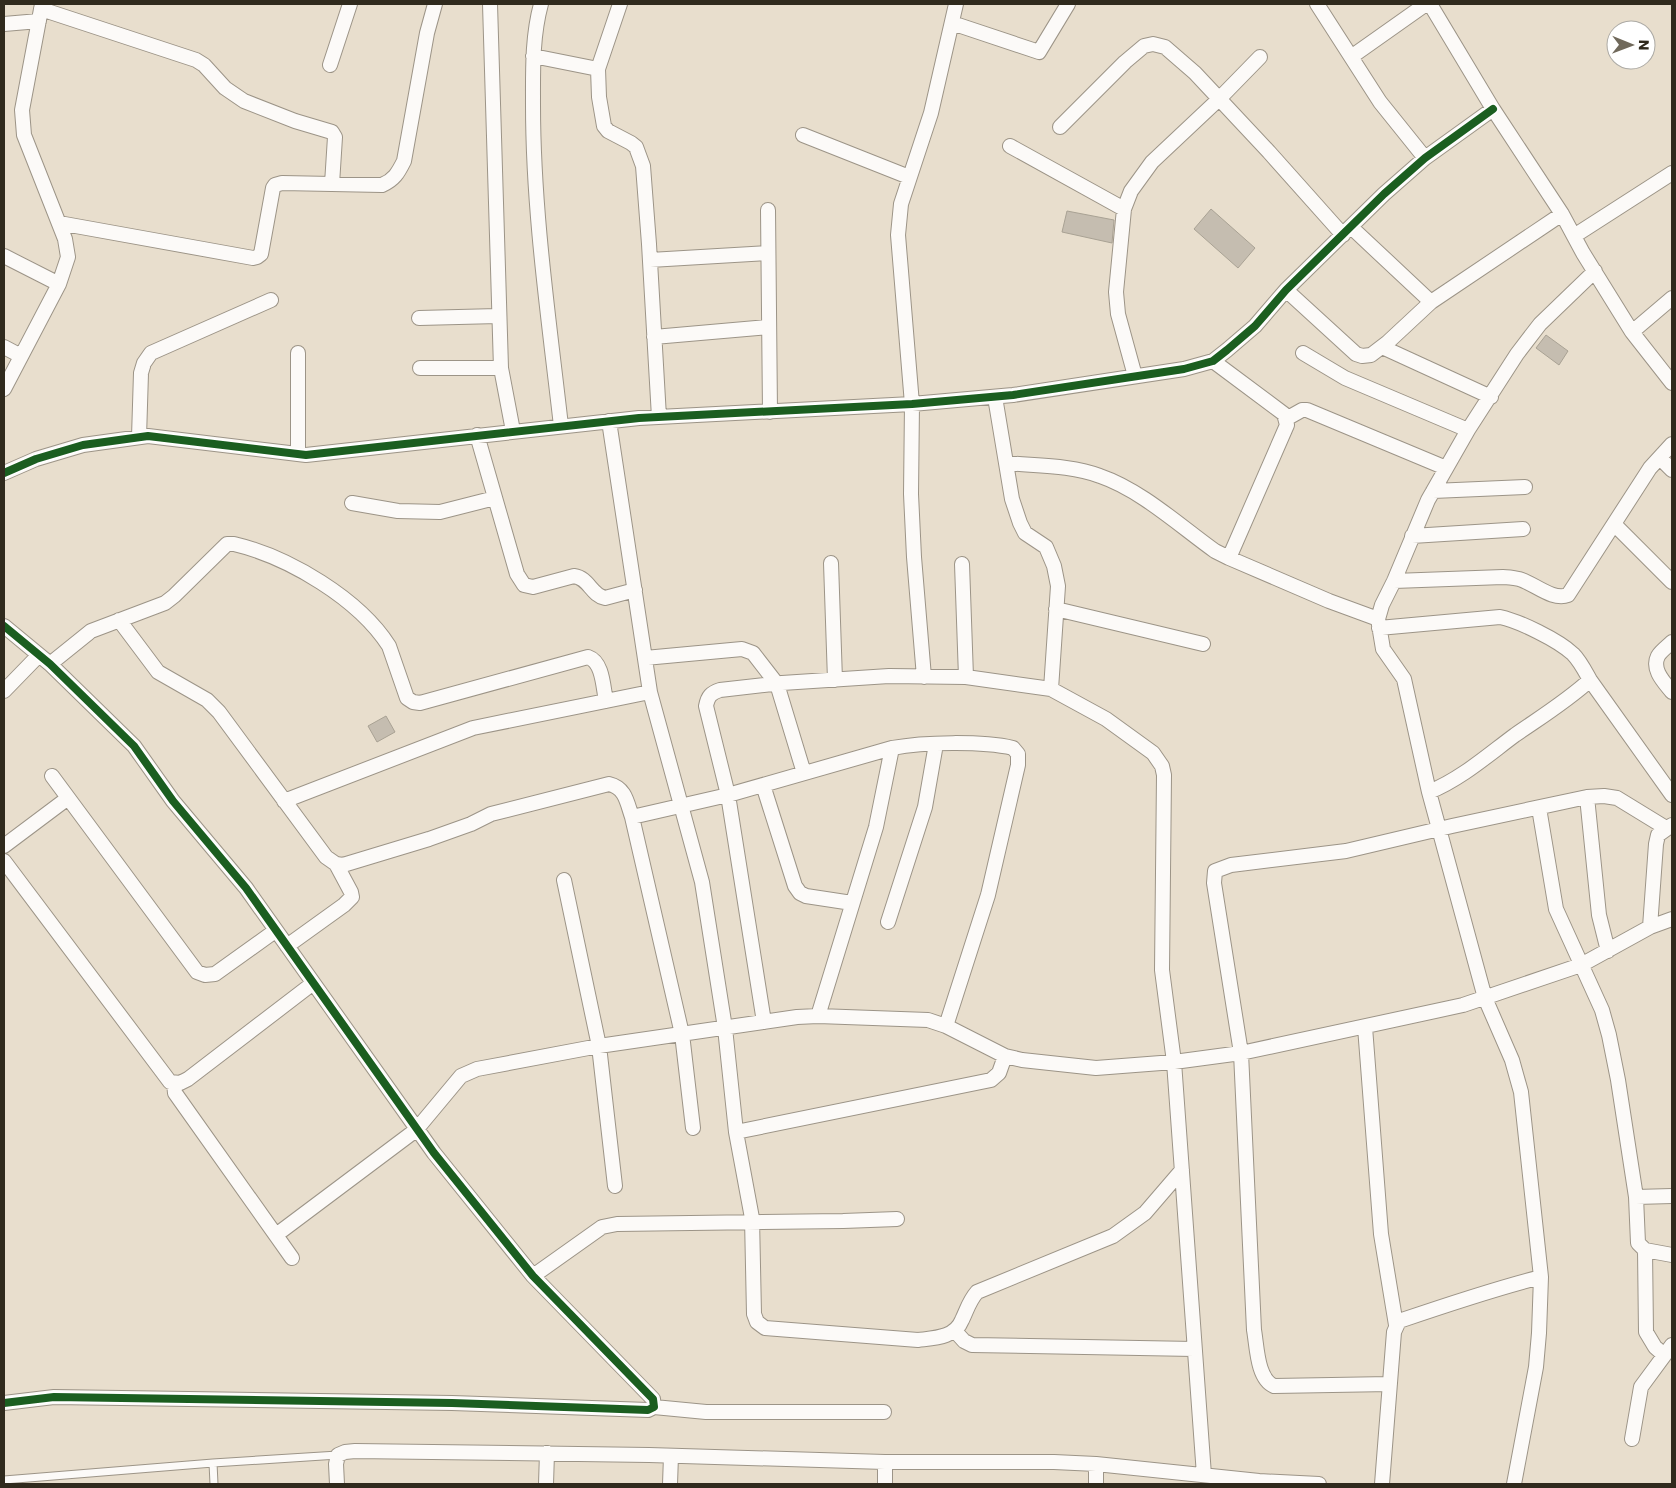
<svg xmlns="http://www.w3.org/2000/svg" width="1676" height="1488" viewBox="0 0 1676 1488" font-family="Poppins,sans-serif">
<rect width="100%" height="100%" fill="#e8decd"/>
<!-- building -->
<path fill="#c5bdb0" stroke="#a9a294" d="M1211,209l44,39 -17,20 -44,-39z
M1067,211l47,9 -2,23 -50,-11z
M1546,335l22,16 -9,14 -23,-17z
M386,716l9,16 -18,10 -9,-16z"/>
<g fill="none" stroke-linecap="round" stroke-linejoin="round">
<!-- lane casing -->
<g stroke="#9c9487" stroke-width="9">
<path id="lane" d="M213,1463l1,21
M4,1480l209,-17 125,-8"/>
</g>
<!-- street casing -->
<g stroke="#9c9487" stroke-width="16">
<path id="street" d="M490,4l11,364 12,63
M541,4c-9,33 -8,67 -8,101 0,107 16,215 28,321
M620,4l-22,65 1,28 5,29 4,5 23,12 5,4 7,19 6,78 10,173
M1317,4l63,98 45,56
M1430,4l63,105 69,105 21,39 49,79 40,51
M41,9l155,51 8,5 21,23 19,13 51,20 37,11 3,5 -3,47
M952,23l87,29 29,-48
M4,24l35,-3
M533,56l65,13
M1351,57l75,-53
M330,65l20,-61
M1060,127l65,-65 19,-16 9,-2 12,3 30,26 74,79 74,83
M803,135l106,42
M1010,146l114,63
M768,210l2,202
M59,223l194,35 4,-1 4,-3 12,-66 2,-3 7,-2 100,2c12,-5 16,-12 22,-24l23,-128 8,-29
M1351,227l80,75
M1574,236l98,-63
M4,256l55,28
M650,260l118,-7
M1286,290l70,64 6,2 9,-1 17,-13 43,-40 131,-88
M419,318l79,-2
M1632,332l40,-34
M654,337l114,-10
M4,347l17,9
M1382,347l109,50
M298,353v101
M1303,353l42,25 123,52
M1213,361l71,53 3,11 -58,133
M420,368h81
M1135,376l-17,-62 -2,-22 8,-83 7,-18 21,-29 67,-63 41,-42
M4,389l55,-105 9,-27 -3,-18 -41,-104 -2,-25 20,-106
M995,397l17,102 8,24 5,10 21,14 8,19 4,20 -7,103
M1286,419l16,-9h5l139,58
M609,421l41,271 52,190 23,146 11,104 16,86 2,96 3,8 8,6 153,12c16,-2 37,-2 44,-20 5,-10 7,-19 15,-28l136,-56 32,-23 37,-43
M477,435l40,139 7,11 9,2 41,-11c15,2 17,19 31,22l30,-8
M139,437l2,-64 3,-10 7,-10 120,-53
M1660,458l12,12
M1006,463c31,3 65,2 94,13 41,14 80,50 115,75l14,7 100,43 49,18
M4,473l32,-14 47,-14 65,-9 158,19 333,-37 273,-14 101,-9 171,-26 29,-8 14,-11 28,-24 31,-36 98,-96 41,-36 68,-49
M1433,491l92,-4
M352,503l46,8 42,1 55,-14
M1614,524l58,58
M1412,536l111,-7
M831,563l4,117
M962,564l4,113
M1394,581l109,-4c5,0 11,1 16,2 15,4 33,22 49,16l82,-127 22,-24
M1056,609l147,35
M119,620l39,52 49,28 12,12 107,145 10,7 7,1 86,-26 42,-15 20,-10 118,-30c17,4 18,19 23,33l50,217 11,94
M4,626l46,38 84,82 39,55 73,87 188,265 99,123 120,123 1,8 -6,3 -196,-7 -398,-6 -50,6
M1379,628l121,-11c19,4 58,23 73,37 7,7 12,17 17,26l82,115
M1672,642c-4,4 -11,9 -14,14 -7,14 7,27 14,36
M645,658l97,-9 11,4 24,31 27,89
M50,664l41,-33 74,-28 9,-7 53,-52h7c55,13 125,55 155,102l18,52 6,4 7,1 168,-46c15,5 15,30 18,44
M924,677l-10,-120 -3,-63 1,-90 -14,-169 3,-31 30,-91 25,-109
M4,691l35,-36
M52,776l145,196 8,3 10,-1 60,-43
M763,785l32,101 5,7 6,3 46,7
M1429,792c32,-13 59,-37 86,-57 26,-18 52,-34 75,-55
M1587,797l12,118 9,36
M284,801l189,-73 177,-36
M1539,808l17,101 46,101 7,25 9,45 18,117 2,46 7,7 27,5
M632,817l96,-22 164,-47c32,-6 90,-7 121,0l5,6v11l-30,130 -42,131
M4,846l64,-48
M4,861l166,221 10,1 8,-4 124,-95
M564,880l35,166 16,140
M888,922l37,-115 11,-63
M1650,927l6,-83 2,-9 14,-10
M287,946l57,-41 8,-8 -1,-5 -15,-28
M818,1016l58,-189 16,-79
M764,1022l-36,-227 -22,-89c2,-10 5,-13 14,-16l62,-7 107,-7 77,1 85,12 55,30 47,34 9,13 2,9 -2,195 12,92 30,413
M1365,1027l16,207 15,91
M174,1083l1,10 117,165
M736,1132l255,-52 8,-7 6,-17
M1636,1197l36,-1
M276,1235l140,-105 45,-54 16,-7 122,-23 198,-29 21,-1 110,4 18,6 59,30 17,4 74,8 78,-6 67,-9 222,-48 118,-40 69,-38 22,-8
M1645,1250l1,82 9,15 9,8
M533,1276l69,-49 15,-3 226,-3 54,-2
M955,1331l9,10 8,4 222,4
M1390,1384l-116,2c-17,-7 -17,-40 -20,-56l-13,-277 -27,-170 1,-12 16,-6 115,-14 106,-25 135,-29 17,-1 13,2 49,30
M654,1407l52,5h178
M1632,1439l9,-52 31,-42
M337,1484l-1,-20 2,-9 7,-3 10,-1 294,4 236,7h169l42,2 163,17 60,3
M546,1484l1,-31
M670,1484l1,-28
M885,1484v-22
M1096,1484v-20
M1382,1484l12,-152 5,-11c47,-16 94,-32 142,-44
M1514,1484l22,-117 3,-34 2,-56 -20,-185 -9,-32 -27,-62 -56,-206 -25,-113 -21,-30 -5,-30 4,-14 12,-24 34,-81 40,-70 49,-76 23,-30 55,-53"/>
</g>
<!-- lane -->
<use href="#lane" stroke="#fcfaf8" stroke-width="7"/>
<!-- street -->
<use href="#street" stroke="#fcfaf8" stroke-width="14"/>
<!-- cycleway casing -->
<g stroke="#fff" stroke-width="11">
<path id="cycleway" d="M4,473l32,-14 47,-14 65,-9 158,19 333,-37 273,-14 101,-9 171,-26 29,-8 14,-11 28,-24 31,-36 98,-96 41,-36 68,-49
M4,626l46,38 84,82 39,55 73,87 188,265 99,123 120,123 1,8 -6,3 -196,-7 -398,-6 -50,6"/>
</g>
<!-- cycleway -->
<use href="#cycleway" stroke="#1b5e20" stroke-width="8"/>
</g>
<!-- border -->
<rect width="1676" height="1488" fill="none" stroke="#302a1d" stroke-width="10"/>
<!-- north arrow -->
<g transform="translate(1631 45) rotate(91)"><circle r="24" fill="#ffffff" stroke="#acaaa5"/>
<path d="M0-4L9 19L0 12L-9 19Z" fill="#70695b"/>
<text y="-8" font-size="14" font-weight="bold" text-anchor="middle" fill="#302a1d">N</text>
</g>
</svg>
